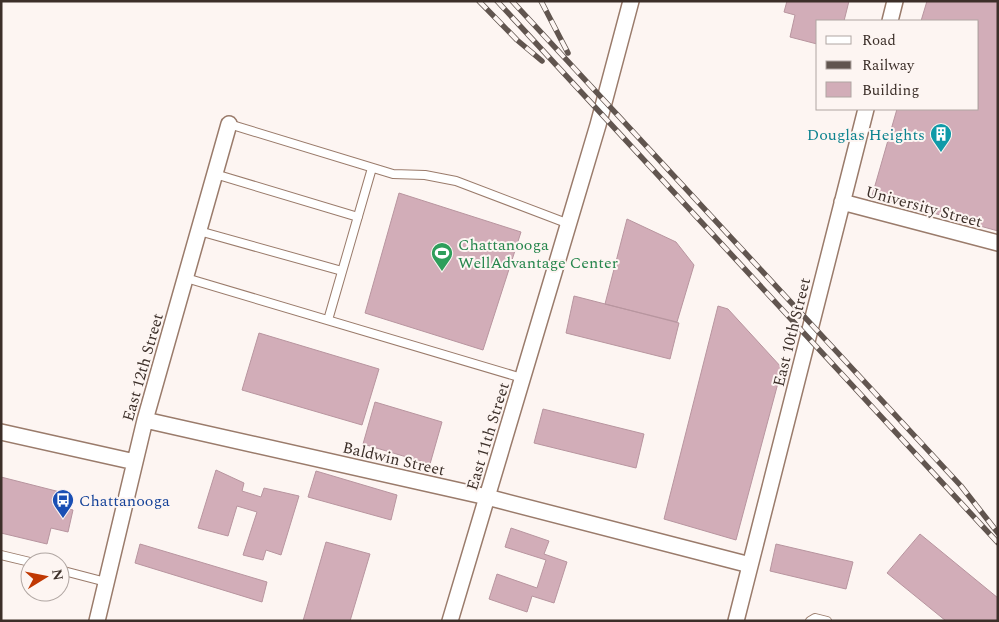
<svg xmlns="http://www.w3.org/2000/svg" width="999" height="622" viewBox="0 0 999 622" font-family="Spectral,serif">
<rect width="100%" height="100%" fill="#fdf5f2"/>
<!-- building -->
<path fill="#d2adb8" stroke="#b8959f" d="M787,1h62l-5,20h-26l-1,23 -27,-7 5,-22 -11,-3z
M927,1h71v230l-126,-35 25,-87h81v-88h-57z
M399,193l122,39 -38,118 -118,-37z
M627,219l49,23 18,23 -17,57 -72,-18z
M574,296l105,27 -9,36 -104,-26z
M718,306l10,3 54,59 -46,172 -72,-21z
M259,333l120,36 -17,56 -120,-35z
M375,402l67,20 -12,42 -67,-20z
M543,409l101,25 -8,34 -102,-25z
M216,470l28,13 -2,8 19,6 3,-9 35,8 -18,59 -15,-5 -3,10 -20,-5 14,-43 -20,-6 -9,30 -30,-8z
M316,471l81,24 -6,25 -83,-23z
M1,477l59,15 -4,14 17,4 -5,22 -17,-4 -4,16 -46,-11z
M511,528l38,13 -5,13 23,8 -13,41 -22,-7 -5,16 -38,-13 8,-25 40,14 9,-28 -41,-13z
M920,534l78,64v23h-52l-59,-48z
M326,542l44,12 -20,67h-47z
M140,544l127,38 -5,20 -127,-39z
M776,544l77,18 -7,27 -76,-18z"/>
<g fill="none" stroke-linecap="round" stroke-linejoin="round">
<!-- lane casing -->
<g stroke="#9a7b6b" stroke-width="10">
<path id="lane" d="M229,124l164,50 32,1 31,6 113,43
M215,174l143,43
M199,231l143,40
M186,278l336,100
M328,320l44,-152
M1,555l29,7
M60,570l46,12
M810,621l5,-3 12,3"/>
</g>
<!-- street casing -->
<g stroke="#9a7b6b" stroke-width="18">
<path id="street" d="M890,21l5,-20
M842,202l156,41
M145,420l342,77 263,68
M1,432l134,30
M97,621l48,-201 84,-296
M450,621l148,-496 33,-124
M736,621l130,-512"/>
</g>
<!-- lane -->
<use href="#lane" stroke="#fff" stroke-width="8"/>
<!-- street -->
<use href="#street" stroke="#fff" stroke-width="15"/>
<!-- rail casing -->
<g stroke="#61554f" stroke-width="5.5">
<path id="rail" d="M479,1l38,39 25,21
M497,1l501,542
M512,1l449,485 37,47
M541,1l27,52"/>
</g>
<!-- rail -->
<use href="#rail" stroke="#fdf5f2" stroke-width="4" stroke-dasharray="11" stroke-linecap="butt"/>
</g>
<!-- icons -->
<defs>
<g id="building-pin" transform="scale(1.125)"><path d="M0 17L-7.5 6A9.5 9.5 0 1 1 7.5 6Z" fill="#0f9aa8" stroke="#fdf5f2"/><path d="M-4-6H4V6H1V3H-1V6H-4ZM-2.5-4.3h1.7v1.8h-1.7ZM.8-4.3h1.7v1.8H.8ZM-2.5-1h1.7V.8h-1.7ZM.8-1h1.7V.8H.8Z" fill="#fff"/></g>
<g id="stadium-pin" transform="scale(1.125)"><path d="M0 17L-7.5 6A9.5 9.5 0 1 1 7.5 6Z" fill="#2e9e5b" stroke="#fdf5f2"/><path d="M0-5a6.5 5 0 1 0 0 10a6.5 5 0 1 0 0-10ZM-3.5-1.8h7v3.6h-7Z" fill="#fff"/></g>
<g id="bus-pin" transform="scale(1.125)"><path d="M0 17L-7.5 6A9.5 9.5 0 1 1 7.5 6Z" fill="#1a4fb4" stroke="#fdf5f2"/><path d="M-5-6H5V4H4V6H2V4H-2V6H-4V4H-5ZM-3.5-4V0h7V-4ZM-3.5 1.2v1.5H-2V1.2ZM2 1.2v1.5H3.5V1.2Z" fill="#fff"/></g>
</defs>
<g fill-rule="evenodd">
<use href="#building-pin" x="941" y="134"/>
<use href="#stadium-pin" x="442" y="253"/>
<use href="#bus-pin" x="63" y="500"/>
</g>
<g text-anchor="middle" stroke-width="4" stroke-linejoin="round" paint-order="stroke">
<!-- culture labels -->
<g font-size="16" fill="#0d838f" stroke="#fdf5f2" text-anchor="end">
<text x="925" y="140">Douglas Heights</text>
</g>
<!-- street labels -->
<g font-size="16" fill="#3c2f29" stroke="#fdf5f2">
<text transform="translate(924 206) rotate(15)" y="6">University Street</text>
<text transform="translate(791 332) rotate(-76)" y="6">East 10th Street</text>
<text transform="translate(142 367) rotate(-74)" y="6">East 12th Street</text>
<text transform="translate(487 436) rotate(-73)" y="6">East 11th Street</text>
<text transform="translate(394 458) rotate(13)" y="6">Baldwin Street</text>
</g>
<!-- leisure labels -->
<g font-size="16" fill="#27864d" stroke="#fdf5f2" text-anchor="start">
<text x="458" y="250">Chattanooga<tspan x="458" dy="18">WellAdvantage Center</tspan></text>
</g>
<!-- transit labels -->
<g font-size="16" fill="#164399" stroke="#fdf5f2" text-anchor="start">
<text x="79" y="506">Chattanooga</text>
</g>
</g>
<!-- border -->
<rect width="999" height="622" fill="none" stroke="#3c2f29" stroke-width="5"/>
<!-- legend -->
<rect x="816" y="20" width="162" height="90" fill="#fdf5f2" stroke="#b0a6a2"/>
<rect x="826" y="36" width="25" height="8" fill="#ffffff" stroke="#b0a6a2"/>
<text x="862" y="45" font-size="15" fill="#3c2f29">Road</text>
<rect x="826" y="61" width="25" height="8" fill="#61554f" stroke="#b0a6a2"/>
<text x="862" y="70" font-size="15" fill="#3c2f29">Railway</text>
<rect x="826" y="82" width="25" height="15" fill="#d2adb8" stroke="#b0a6a2"/>
<text x="862" y="95" font-size="15" fill="#3c2f29">Building</text>
<!-- north arrow -->
<g transform="translate(45 577) rotate(80)"><circle r="24" fill="#fdf5f2" stroke="#b0a6a2"/>
<path d="M0-4L9 19L0 12L-9 19Z" fill="#c03803"/>
<text y="-8" font-size="14" font-weight="bold" text-anchor="middle" fill="#3c2f29">N</text>
</g>
</svg>
